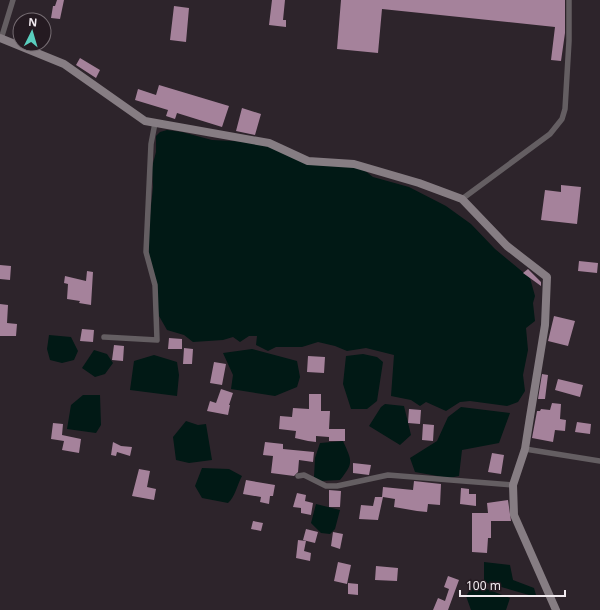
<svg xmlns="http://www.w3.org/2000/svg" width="600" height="610" viewBox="0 0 600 610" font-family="'Noto Sans',sans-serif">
<rect width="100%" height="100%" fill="#2d242b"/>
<!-- water -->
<path fill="#011915" d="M167,130l15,2 30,8 57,3 41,20h45l18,14 36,10 37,19 25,18 24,25 35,29 5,18 -2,7 2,18 -9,7 2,22 -5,25 2,16 -7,11 -11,4 -37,-5 -10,1 -14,9 -20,-9 -6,4 -9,-6 -20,-4 3,-41 -28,-7 -19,3 -12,-5 -17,-4 -16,5h-26l-8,4 -12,-6 1,-9h-8l-9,6 -7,-5 -10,3 -30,2 -9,-7 -17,-5 -8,-14 -10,-61v-30l4,-38 -1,-20 4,-15v-16l4,-4z
M49,335l22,2 7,14 -4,9 -12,3 -12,-3 -3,-11z
M252,349l45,12 3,16 -3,10 -22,9 -44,-7 2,-14 -10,-22z
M94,350l13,4 6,9 -8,11 -10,3 -13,-9z
M363,354l14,3 6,5 -6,39 -10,8h-16l-8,-25 3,-28z
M154,355l23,7 2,13 -2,21 -47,-6 4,-29z
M83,395h17l1,30 -5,8 -29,-4 4,-24z
M385,404l19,2 7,29 -11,10 -31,-19 12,-19z
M461,407l49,6 -11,30 -37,7 -3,26 -10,2 -34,-6 -5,-14 27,-17 11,-24z
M186,421l12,4 8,-1 6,36 -23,3 -13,-3 -3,-23z
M343,441c9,20 11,22 -3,39l-20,1 -6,-4 1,-19 5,-15z
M202,468l27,1 13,7c-5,9 -7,21 -14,27l-26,-5 -7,-12z
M316,504l24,6 -5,19 -5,5 -9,-1 -10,-10z
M484,562l26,3 3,15 21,8 2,7h-7l-45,-13z
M474,584l36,14 -4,12h-35l-5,-14z"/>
<!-- building -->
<path fill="#a5829b" d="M57,0h7l-4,19 -9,-1 2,-12h2z
M272,0h13l-2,20h3v7l-17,-2z
M341,0h224v33l-4,28 -10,-1 4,-33 -173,-18 -4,44 -41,-4z
M174,6l15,2 -3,34 -16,-2z
M80,58l20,12 -4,8 -20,-13z
M159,85l70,21 -7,21 -45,-14 -2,6 -9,-3 2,-6 -33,-10 3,-11 18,6z
M242,108l19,6 -6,21 -19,-4z
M561,185l20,2 -4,37 -36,-4 4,-30 16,2z
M579,261l19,2 -1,10 -19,-2z
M0,265l11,1 -1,14 -10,-1z
M528,269l13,13v4l-18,-13z
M87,271l6,1 -2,33 -12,-2 1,-2 -13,-2 1,-15 -4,-1 1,-7 21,5z
M0,304l8,1 -1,18 10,1 -1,12h-16z
M554,316l21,5 -7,25 -20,-5z
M82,329l12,1 -1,12 -13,-1z
M169,338l13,1v10h-14z
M114,345l10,1 -1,15 -11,-1z
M184,348l9,1 -1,15h-9z
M308,356l17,1 -1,16 -17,-1z
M214,362l12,2 -4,21 -12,-2z
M542,374l6,1 -3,24h-7z
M558,379l25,6 -3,12 -25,-7z
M221,389l12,4 -4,12h1l-2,10 -21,-4 3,-10 6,2z
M309,394h12v17h9l-1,18h16v12h-16v-4l-13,-1v6l-8,-1 -13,-3 1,-7 -17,-2 1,-13 12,1 1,-9 16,1z
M552,403l9,1 -1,15 6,1 -1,11 -10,-1 -2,12 -21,-4 5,-27h3l1,-2 9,1z
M409,409l12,1 -1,14 -12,-1z
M577,422l14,2 -1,10 -15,-2z
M53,423l10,1 -1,11 19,4 -2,14 -17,-3 2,-9 -13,-2z
M423,424l11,1 -1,16 -11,-1z
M113,442l8,4 11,1 -2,9 -13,-4 -1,4 -5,-1z
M265,442l18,2v5l31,3 -1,10 -14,-2 -1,12 -4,4 -23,-3 2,-17 -10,-1z
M492,453l12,2 -3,19 -13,-2z
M353,463l18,2 -2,10 -16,-2z
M139,469l11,2 -3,16 9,2 -2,11 -22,-4z
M246,480l29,5 -2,11h-3l-1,8 -9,-2 1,-5 -18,-3z
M414,481l27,3 -1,21 -12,-1 -1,8 -10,-1 -23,-4 1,-8 -12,-2 -5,23 -19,-1 2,-14 12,1 2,-9h7l1,-10 30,3z
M461,488l8,1v5h7v12l-16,-2z
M329,490l12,1 -1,16h-11z
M297,493l9,2 -1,6 8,2 -2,12 -10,-2v-5l-8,-1z
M508,500l3,21h-20v17h-3l-1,15 -15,-1v-39h16l-1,-10z
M253,521l10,2 -2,8 -10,-2z
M306,529l12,3 -3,11 -12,-3z
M333,532l10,2 -3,15 -9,-3z
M298,540l8,1 -2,10 7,2 -1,8 -14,-3z
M338,562l13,3 -4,19 -13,-3z
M376,566l22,2 -1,13 -22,-1z
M448,576l11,4 -11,30h-15l5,-12 7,3 4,-12 -5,-2z
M348,583l10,1v11l-10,-1z"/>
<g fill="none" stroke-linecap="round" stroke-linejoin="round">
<!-- street -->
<path stroke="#645e62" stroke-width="5.5" d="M1,39l12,-39
M462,199l88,-65 12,-15 3,-10 4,-68v-41
M104,337l53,3 -2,-55 -9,-33 5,-108 4,-21
M525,449l75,12
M298,476l6,-1 22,11h11l51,-11 125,10"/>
<!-- secondary -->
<path stroke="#867d83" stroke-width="8" d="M0,38l64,26 81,57 124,22 39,18 46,3 65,19 43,16 45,47 40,31 -2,48 -15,92 -5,32 -12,36 1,30 42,95"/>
</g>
<!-- north arrow -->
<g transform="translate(32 32) rotate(5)"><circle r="19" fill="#241a21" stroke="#766d73"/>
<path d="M0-3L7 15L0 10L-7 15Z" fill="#59cebe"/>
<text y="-6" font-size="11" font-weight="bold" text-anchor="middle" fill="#f1eaef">N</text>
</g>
<!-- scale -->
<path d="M460 590v6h105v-6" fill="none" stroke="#f1eaef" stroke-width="2"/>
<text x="466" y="590" font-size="12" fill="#f1eaef" stroke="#241a21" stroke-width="3" paint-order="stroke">100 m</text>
</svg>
